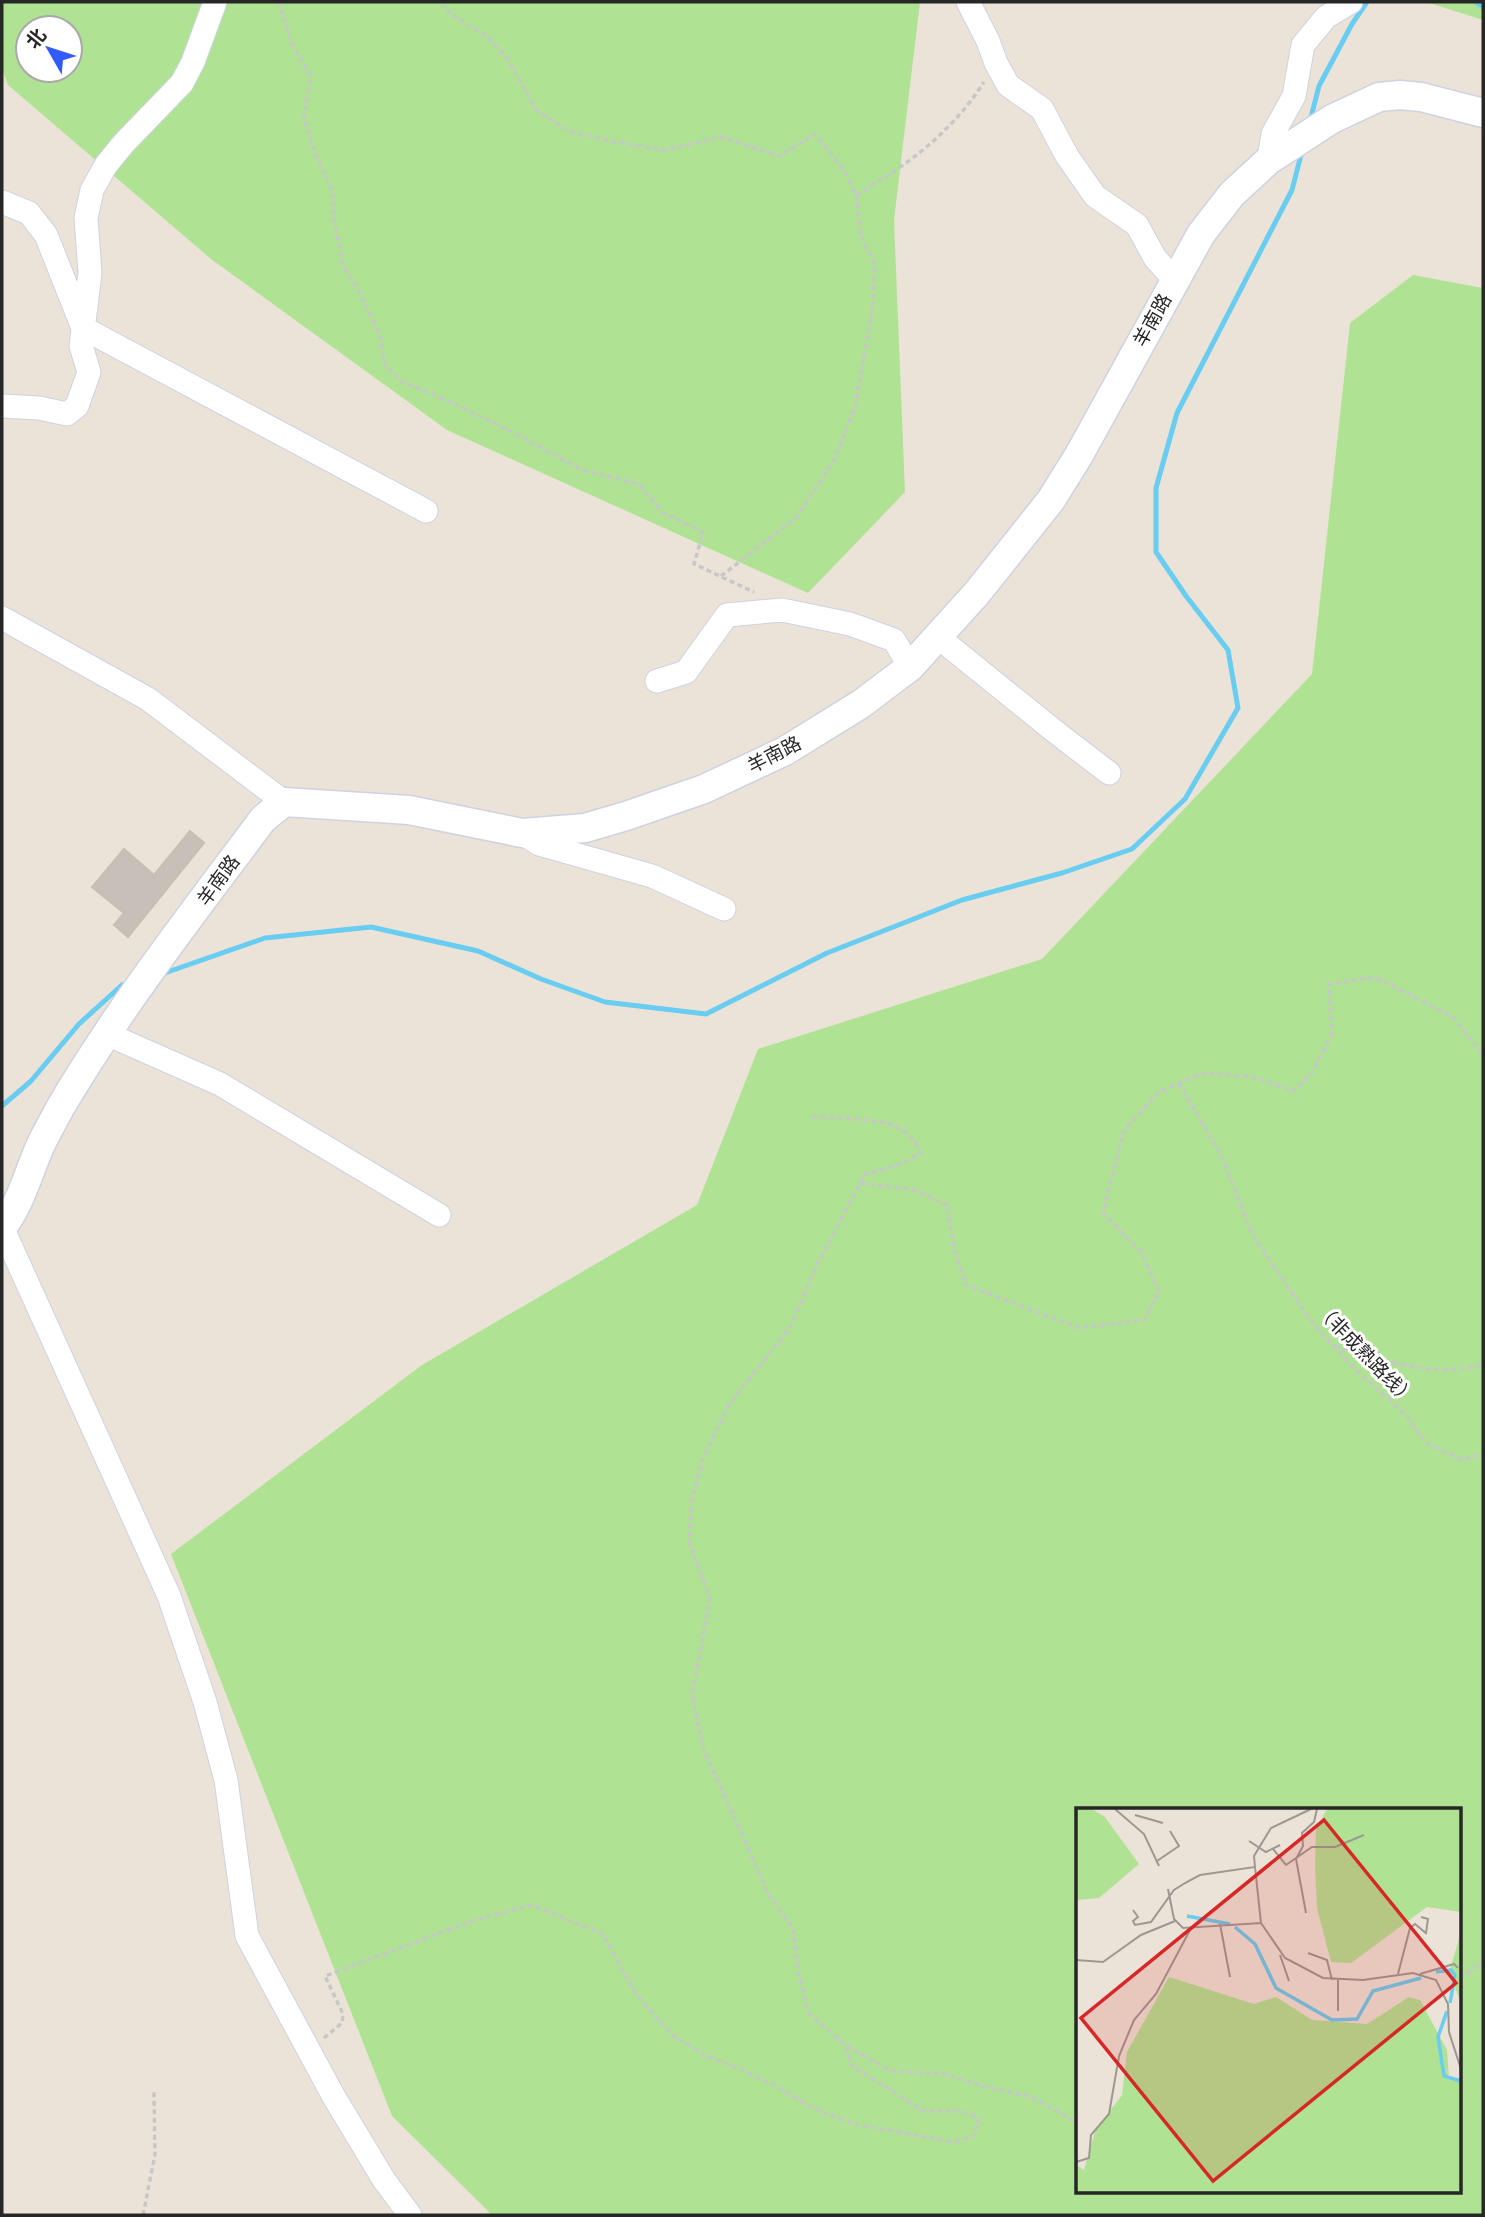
<svg xmlns="http://www.w3.org/2000/svg" width="1485" height="2217" viewBox="0 0 1485 2217" font-family="Barlow,'Noto Sans SC',sans-serif">
<rect width="100%" height="100%" fill="#ebe3d8"/>
<!-- green -->
<path fill="#afe393" fill-rule="evenodd" d="M2,2h918l-26,218 11,272 -97,101 -361,-163 -236,-171 -203,-174 -6,-16zM28,28h42v42h-42z
M1426,2h57v18z
M1413,275l70,13v1927h-991l-100,-99 -221,-562 251,-189 275,-160 61,-156 284,-90 270,-285 38,-351zM1077,1809h382v382h-382z"/>
<g fill="none" stroke-linecap="round" stroke-linejoin="round">
<!-- stream -->
<path stroke="#68cdf0" stroke-width="5" d="M1476,2l7,5
M1310,121l9,-35 33,-62 15,-22
M159,975l106,-37 106,-11 107,24 63,28 64,23 101,12 121,-61 135,-53 100,-27 70,-24 53,-50 53,-91 -10,-58 -42,-54 -30,-44v-64l21,-75 115,-223 10,-39
M2,1106l29,-25 48,-57 43,-39 8,-2"/>
</g>
<!-- building -->
<path fill="#c6c0b8" stroke="#c6bfb2" stroke-width="2" d="M190,831l14,12 -76,94 -14,-12 10,-12 -32,-26 32,-38 30,26z"/>
<g fill="none" stroke-linecap="round" stroke-linejoin="round">
<!-- minor casing -->
<g stroke="#ced2e1" stroke-width="25">
<path id="minor" d="M968,2l20,39 8,22 12,22 34,24 25,47 28,40 42,29 18,33 19,21
M1269,160l4,-26 21,-38 9,-51 23,-28 25,-15
M2,202l27,11 17,22 37,93 343,183
M2,406l37,2 28,6 10,-8 12,-34 -8,-26 9,-73 -4,-55 6,-28 14,-25 18,-22 58,-60 11,-21 22,-60
M2,618l146,81 136,103
M938,637l115,93 56,43
M657,681l29,-9 41,-57 55,-5 68,14 44,16 16,27
M522,833l17,11 113,32 72,33
M107,1034l113,50 219,131
M2,1227l167,369 36,106 21,78 21,156 87,161 50,83 26,35"/>
</g>
<!-- tertiary casing -->
<g stroke="#ced2e1" stroke-width="31">
<path id="tertiary" d="M2,1228c18,-24 25,-50 36,-77 6,-15 15,-29 22,-43 60,-102 133,-195 203,-289l21,-17 125,8 113,23 63,-5 41,-12 78,-27 81,-38 76,-47 49,-37 67,-74 74,-93 28,-45 122,-221 31,-40 37,-34 63,-41 47,-22 21,-2 21,2 62,16"/>
</g>
<!-- path -->
<path stroke="#c7c7c7" stroke-width="3.5" stroke-dasharray="5 3.5" stroke-linecap="butt" d="M279,2l12,40 20,35 -7,39 11,37 17,37 2,30 9,46 15,23 22,47 5,29 16,16 52,22 67,33 62,34 57,14 24,29 40,19 -9,32 60,28
M442,2l8,12 38,23 21,24 27,49 35,22 44,10 49,8 58,-13 58,19 35,-22 30,37 11,24c52,-30 95,-62 128,-113
M721,576l75,-58 39,-59 20,-52 17,-95 3,-48 -14,-28 -5,-41
M1179,1083l42,72 31,79 61,90 42,45 51,46 20,28 36,17 21,-6
M812,1117c18,0 67,2 83,9 12,6 21,16 26,27l-25,13 -31,8 -49,93 -26,61 -60,75 -27,56 -12,44 -1,42 20,53 -18,96 11,54 66,147 24,34 6,46 10,39 36,31 46,26 54,3 40,13 44,9 48,26
M861,1183l54,7 32,15 7,44 12,36 113,43 65,-8 15,-29 -18,-39 -38,-39 21,-83 36,-39 44,-18 49,4 41,14 18,-19 20,-38 -3,-50 46,-7 78,40 30,38
M1335,1346c47,13 100,34 148,18
M1459,1979l24,-17
M324,2038l18,-15 1,-9 -18,-38 150,-56 56,-15 72,29 33,60 36,41 37,22 34,13 35,17 35,21 41,16 100,18 20,-6 5,-18 -17,-7h-39l-72,-46 -5,-18
M143,2215l12,-60 -1,-63"/>
<!-- minor -->
<use href="#minor" stroke="#fff" stroke-width="23"/>
<!-- tertiary -->
<use href="#tertiary" stroke="#fff" stroke-width="28"/>
</g>
<g text-anchor="middle" stroke-width="6" stroke-linejoin="round" paint-order="stroke">
<!-- street labels -->
<g font-size="19" fill="#272727" stroke="#fff">
<text transform="translate(1152 320) rotate(-61)" y="7">羊南路</text>
<text transform="translate(774 754) rotate(-27)" y="7">羊南路</text>
<text transform="translate(218 880) rotate(-54)" y="7">羊南路</text>
<text transform="translate(1366 1354) rotate(46)" y="7">（非成熟路线）</text>
</g>
</g>
<!-- overview -->
<g transform="translate(1076 1808)">
<rect width="385" height="385" fill="#ebe3d8"/>
<path d="M0,1h16l13,8 34,47 -40,34 -23,2zM251,1h134v103l-34,-5 -76,56 -20,-1 -14,-54 -2,-42 1,-37zM385,124v70l-12,-29zM93,169l85,27 22,-7 36,23 55,4 42,-27 11,3 27,50 2,27 12,4v111h-385v-27l8,5 12,-41 26,-34 5,-43z" fill="#afe393"/>
<path fill="none" stroke="#68cdf0" stroke-width="3.5" d="M111,108l43,8M159,119l20,17 21,44 56,32 25,-1 16,-28 48,-13M360,164l15,-2 4,5 -5,28M371,203l-9,26 6,39 17,5"/>
<path fill="none" stroke="#9d9891" stroke-width="2" d="M39,1l29,25 15,32M59,7l28,8M173,33l17,11 14,-7M197,41l13,16 26,-18h23l29,-12M81,53l22,-15 -9,-15M179,59l6,56M92,81l6,30 9,9 78,-5 24,35 38,20 40,2 50,-7 23,7 12,24 1,28 12,37M57,102l5,7 -5,4 2,4 16,-3 23,-32 11,-7 15,-8 55,-8 -1,-11 17,-28 40,-19M230,105l-10,-54 7,-13 -1,-13 12,-11 3,-13M144,116l10,53M232,145l19,7 5,20M204,147l9,26M0,152l27,2 38,-27 34,-14M322,166l12,-46 5,-4 11,9 2,-14 -7,-2M344,166l34,-10 4,4M262,172v31M0,354l13,-4 2,-23 18,-21 10,-58 15,-36 22,-26 34,-64"/>
<path fill="#d62828" fill-opacity="0.15" stroke="#d62828" stroke-width="3.5" d="M248,12l132,163 -243,198 -132,-163z"/>
<rect width="385" height="385" fill="none" stroke="#272727" stroke-width="3.5"/>
</g>
<!-- border -->
<rect width="1485" height="2217" fill="none" stroke="#272727" stroke-width="7"/>
<!-- north arrow -->
<g transform="translate(49 49) rotate(309)"><circle r="33" fill="#ffffff" stroke="#a9a9a9" stroke-width="2"/>
<path d="M0-5L12 26L0 18L-12 26Z" fill="#335afd"/>
<text y="-10" font-size="19" font-weight="bold" text-anchor="middle" fill="#272727">北</text>
</g>
</svg>
